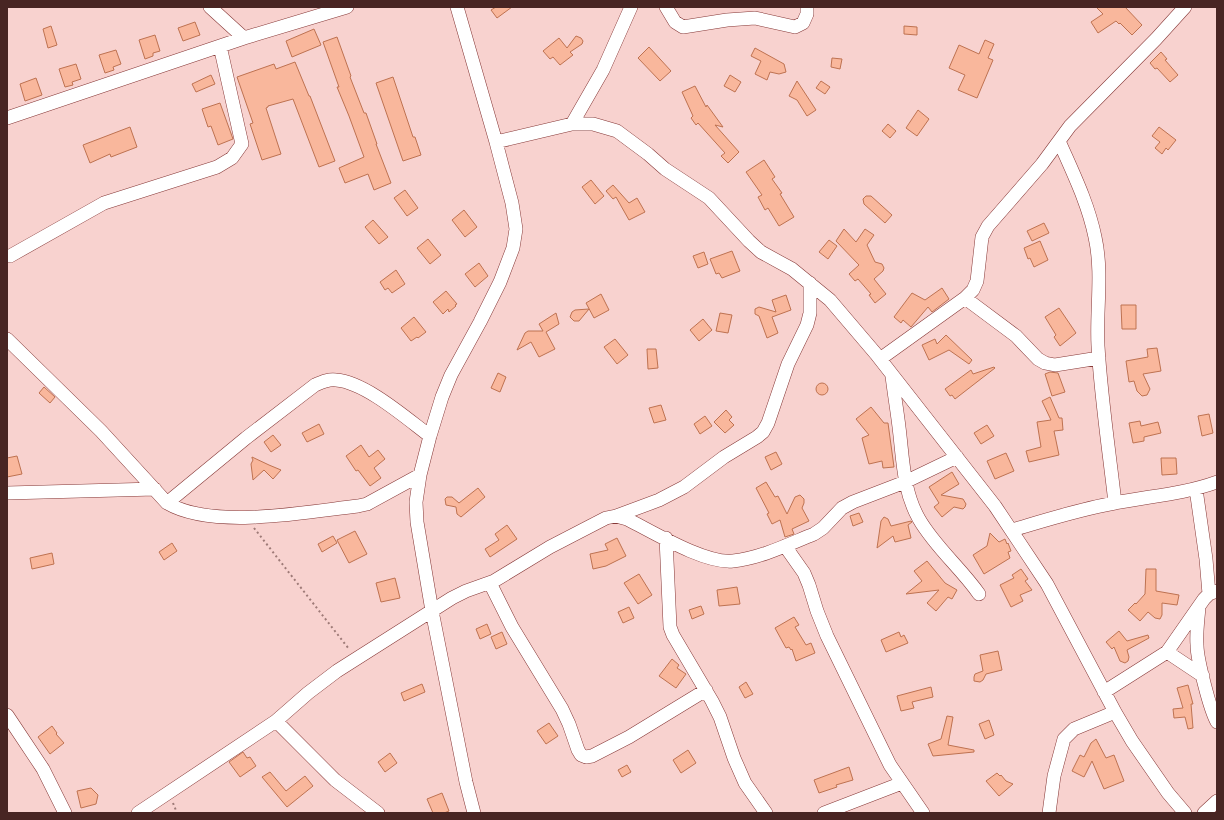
<svg xmlns="http://www.w3.org/2000/svg" width="1224" height="820" viewBox="0 0 1224 820" font-family="Literata,serif">
<rect width="100%" height="100%" fill="#f8d2cf"/>
<!-- building -->
<path fill="#f9b79c" stroke="#be7251" d="M496,7h16l-15,11 -6,-8z
M1096,7h29l17,18 -10,10 -12,-12 -1,1 -3,-3 -18,12 -7,-11 12,-8z
M195,22l5,13 -17,6 -5,-13z
M51,26l6,19 -9,3 -5,-19z
M904,26l13,1v8l-13,-1z
M314,29l7,16 -29,12 -6,-16z
M155,35l5,16 -7,2v3l-8,3 -6,-19z
M576,36l5,2 2,3 -1,3 -12,8 3,3 -13,10 -7,-8 -3,2 -7,-8 16,-13 8,10z
M337,37l14,39 -1,1 14,36h2l11,31h-1l15,39 -17,7 -6,-16 -23,9 -6,-15 25,-11 -15,-41 -12,-29h2l-16,-45z
M985,40l9,4 -6,14 5,2 -16,38 -19,-8 7,-15 -16,-7 10,-23 20,9z
M649,47l22,24 -11,10 -22,-23z
M755,48l29,16 2,8 -7,2 -9,-2 -3,8 -12,-6 6,-13 -10,-5z
M116,50l5,14 -8,3 1,3 -9,3 -6,-18z
M1161,52l6,7 -2,1 13,15 -8,7 -13,-14 -2,1 -5,-6z
M832,58l10,1 -2,10 -9,-2z
M295,62l14,34h1l25,65 -16,6 -26,-68 -25,7v1l-2,1 15,46 -19,6 -12,-36 3,-1 -16,-46 37,-13 2,5z
M76,64l5,15 -9,3 1,3 -8,2 -6,-18z
M211,75l4,9 -19,8 -4,-8z
M730,75l11,7 -6,10 -11,-6z
M393,77l20,60h2l6,18 -18,6 -27,-78z
M36,78l6,17 -17,6 -5,-17z
M797,81l19,29 -9,6 -10,-16 -8,-4z
M821,81l9,6 -5,7 -9,-6z
M695,86l11,21 1,-2 16,22 -8,-2 24,27 -11,11 -7,-7 4,-3 -27,-30 -2,2 -5,-7 2,-2 -11,-24z
M220,103l13,36 -15,6 -7,-19 -3,1 -6,-18z
M918,110l11,9 -12,17 -11,-8z
M888,124l8,7 -6,7 -8,-7z
M130,127l7,20 -26,10 -1,-3 -20,9 -7,-18z
M1159,127l17,13 -8,10 -2,-2 -4,6 -7,-6 5,-6 -8,-6z
M764,160l11,17 -3,2 10,14 -2,1 14,23 -15,9 -11,-18 -3,2 -7,-13 4,-2 -16,-23z
M591,180l13,16 -9,8 -13,-17z
M613,185l16,18 8,-5 8,14 -16,8 -13,-23 -3,2 -7,-8z
M405,190l13,18 -11,8 -13,-18z
M866,196h5l21,19 -7,8 -21,-19 -1,-5z
M464,210l13,17 -12,10 -13,-17z
M373,220l15,17 -9,7 -14,-17z
M1044,223l5,10 -17,8 -5,-10z
M844,229l12,13 9,-13 9,6 -7,10 8,17 7,2 2,4 -1,3 -9,8 12,15 -11,9 -6,-8 2,-1 -13,-15 -3,2 -6,-7 10,-9 -23,-24z
M428,239l13,16 -11,9 -13,-16z
M829,240l8,6 -9,13 -9,-7z
M1040,241l8,19 -14,7 -4,-9 -2,1 -4,-11z
M732,251l8,20 -18,7 -3,-5 -3,1 -6,-15z
M704,252l4,12 -10,4 -5,-12z
M479,263l9,13 -13,11 -10,-13z
M396,270l9,14 -13,9 -4,-5 -3,2 -5,-8z
M942,288l7,11 -17,13 -4,-5 -17,20 -8,-7 -2,3 -7,-6 18,-24 13,7z
M446,291l11,13 -2,1 1,1 -7,6 -1,-3 -5,5 -10,-12z
M601,294l8,16 -15,8 -8,-15z
M786,295l5,15 -19,7 6,16 -11,5 -8,-22 -4,-2v-5l4,-2 17,5 -4,-12z
M1121,305h15v24h-14z
M1059,308l17,25 -16,13 -6,-9 2,-2 -11,-18z
M589,309l-10,12h-5l-4,-4 2,-5 3,-2z
M556,313l3,11 -13,8 9,17 -16,8 -8,-15 -14,8 8,-17 3,-2h15l-4,-7z
M720,313l12,2 -4,18 -12,-2z
M414,317l12,15 -8,6 -1,-1 -6,4 -10,-13z
M703,319l9,11 -13,11 -9,-11z
M946,335l26,25 -3,4 -20,-14 -20,10 -7,-15 13,-6 2,5z
M615,339l13,16 -11,9 -13,-17z
M1157,348l4,23 -18,3 7,15 -3,6 -5,1 -5,-5 -3,-10 -5,1 -3,-21 22,-4 -1,-8z
M647,349h9l2,19 -10,1z
M994,367l1,1 -40,31 -3,-4 -2,1 -5,-7 26,-19 2,4z
M1050,372l8,1 7,19 -13,4 -7,-22z
M498,373l8,4 -6,15 -9,-4z
M816 389a6 6 0 1 1 12 0a6 6 0 1 1-12 0Z
M44,387l11,10 -5,6 -11,-10z
M1050,397l9,21h3l1,12 -9,1 5,24 -30,7 -3,-11 15,-4 -4,-25 14,-2 -9,-19z
M661,405l5,15 -12,3 -5,-15z
M871,407l13,16h4l6,44 -11,1 -1,-7 -13,3 -7,-26 7,-3 -13,-16z
M726,410l6,7 -3,3 5,5 -9,8 -11,-11z
M1209,414l4,19 -11,3 -4,-20z
M705,416l7,10 -12,8 -6,-10z
M1140,421l1,5 17,-4 3,11 -17,4v4l-11,2 -4,-20z
M319,424l5,10 -17,8 -5,-9z
M987,425l7,11 -13,8 -7,-11z
M273,435l8,10 -10,7 -7,-10z
M361,445l8,12 9,-7 7,9 -11,9 7,10 -11,8 -12,-16 -2,1 -10,-15z
M776,452l6,12 -11,6 -6,-13z
M1006,453l8,18 -19,8 -8,-18z
M17,456l5,18 -15,3v-19z
M252,457l17,8 12,5 -8,9 -9,-9 -11,10 -2,-16 2,-4 -1,-2z
M1161,458h15l1,16 -15,1z
M952,472l7,12 -18,11 22,4 3,5 -1,3 -2,2 -9,-2 -12,10 -8,-10 5,-4 -10,-16z
M766,482l9,15 3,-1 9,18 8,-17 5,-2 4,4v4l-2,5 7,13 -17,8 2,5 -9,3 -5,-17 -8,4 -5,-10 2,-1 -13,-25z
M478,488l7,9 -24,20 -4,-3 -1,-7 -10,-2 -1,-6 2,-2h5l7,6z
M859,513l4,9 -10,4 -3,-10z
M884,517l4,2 3,7 20,-5 1,1 -4,3 3,13 -16,4 -2,-6 -16,12 4,-27z
M507,525l10,14 -27,18 -5,-8 14,-9 -4,-6z
M355,531l12,23 -18,9 -12,-23z
M990,533l9,9 6,-3 2,5 1,-1 3,8 -3,1 2,6 -26,16 -11,-19 14,-9z
M333,536l4,7 -15,9 -4,-8z
M617,538l9,18 -20,10 -13,3 -3,-15 18,-4 -3,-6z
M172,543l5,8 -13,9 -5,-8z
M52,553l2,11 -22,5 -2,-11z
M927,561l18,22 12,7 -5,9 -4,-2 -12,14 -9,-8 12,-13 -33,4 16,-13 -8,-10z
M1021,569l7,10 -3,2 7,9 -12,5 3,6 -12,6 -11,-22 14,-7 -2,-3z
M1146,569h10v22l23,4 -2,10 -15,-2v12l-2,4 -5,-1 -7,-6 -8,9 -12,-11 7,-7 1,1 9,-10z
M639,574l13,21 -14,9 -14,-21z
M395,578l5,20 -19,4 -5,-19z
M737,587l3,17 -21,2 -2,-16z
M701,606l3,8 -12,5 -3,-9z
M629,607l5,11 -11,5 -5,-11z
M794,617l5,8 -4,2 11,18 5,-2 4,10 -19,8 -4,-12 -1,1 -2,-3 -3,1 -11,-20z
M487,624l4,10 -11,5 -4,-10z
M1119,631l8,10 21,-6 1,3 -22,12 2,7 -1,4 -3,2 -5,-2 -6,-14 -2,2 -6,-7z
M502,632l5,12 -11,5 -5,-12z
M899,632l2,5 3,-2 4,8 -22,9 -5,-12z
M998,651l4,19 -16,4 -3,6 -3,2 -6,-1v-4l1,-3 8,-3 -3,-16z
M672,659l7,6 -2,3 9,6 -10,14 -17,-12z
M746,682l7,12 -8,4 -6,-11z
M422,684l3,8 -21,9 -3,-8z
M1188,685l5,19h-2l2,24 -5,1 -3,-12 -11,1 -1,-9 10,-1 -6,-20z
M931,687l2,10 -21,5 2,6 -13,3 -4,-15z
M947,716l6,1 -5,28 26,5v2l-41,4 -5,-12 13,-5z
M989,720l5,15 -9,4 -6,-15z
M549,723l9,13 -12,8 -9,-13z
M52,726l5,7 -1,1 8,9 -14,11 -12,-17z
M1096,739l10,19 8,-3 10,26 -20,8 -12,-28 -8,16 -12,-6 8,-16 4,2 7,-14z
M688,750l8,13 -15,10 -8,-13z
M243,752l4,6 3,-1 6,9 -16,11 -11,-15z
M390,753l7,10 -12,9 -7,-10z
M627,765l4,7 -9,5 -4,-7z
M849,767l4,13 -17,5 1,2 -18,6 -5,-13z
M270,772l16,19 19,-15 8,10 -26,21 -25,-30z
M997,773l3,3 1,-1 5,6 7,3 -14,12 -13,-15z
M91,788l7,7 -2,9 -15,4 -4,-17z
M442,793l7,18 -5,2h-11l-6,-14z"/>
<g fill="none" stroke-linecap="round" stroke-linejoin="round">
<!-- minor casing -->
<g stroke="#863837" stroke-width="14">
<path id="minor" d="M210,7l34,31
M457,7l39,135 16,61 4,26 -3,19 -13,34 -20,40 -29,53 -9,22 -12,39 -10,39 -4,27 1,20 15,89 34,171 8,31
M666,7l9,15 8,5 44,-7 28,-2 40,9 8,-4 4,-9v-7
M7,118l237,-80 103,-31
M572,124l31,-54 28,-63
M1059,141c14,32 29,62 36,96 8,36 1,73 3,109 3,52 11,104 17,157
M496,142l76,-18h21l24,7 31,23 17,15 44,29 40,43 12,11 31,17 38,31 46,54 119,152 52,78 68,128 17,29 36,52 17,20
M7,256h3l94,-53 113,-36 15,-9 10,-14 -22,-98
M965,298l51,38 22,23 7,4 10,2 44,-7
M7,339l94,92 66,72c46,27 139,9 191,3l9,-2 53,-29
M880,359l85,-61 8,-8 4,-9 5,-44 6,-11 54,-62 28,-38 86,-87 29,-32
M892,376c2,17 5,34 7,51 4,32 4,64 20,92 16,28 42,49 60,75
M1196,489l10,70 3,35
M7,493l148,-4
M167,503l79,-65 69,-53c7,-3 13,-6 21,-5 29,2 70,38 94,56
M616,516l11,3c26,13 78,45 106,42 28,-3 56,-17 81,-27l9,-6 19,-20 11,-6 52,-20 52,-25
M1012,530c34,-10 68,-21 103,-27 35,-7 69,-9 102,-21
M666,538l4,89 3,8 39,66 8,16 14,41 11,25 21,30
M785,546l19,27 5,12 8,26 10,25 63,129 33,48
M490,583l22,44 50,82 7,15 9,26 3,5 5,2 6,-1 37,-19 77,-47
M1199,607c-1,13 -3,25 -2,38 0,14 13,65 20,77
M1167,652l36,24
M1104,692l63,-40 37,-53 5,-5 8,-3
M7,715l36,54 22,44
M276,721l59,59 43,33
M138,813l138,-92 32,-28 29,-22 115,-73 14,-7 28,-10 56,-34 56,-29 10,-2 43,-16 25,-13 40,-30 33,-20 6,-5 5,-9 20,-59 19,-39 3,-12v-30
M824,813l78,-30
M1049,813l5,-37 10,-37 10,-10 41,-17
M1204,813l13,-12"/>
</g>
<!-- path -->
<path stroke="#9e7a77" stroke-width="2" stroke-dasharray="2 3" stroke-linecap="butt" d="M254,528l95,121
M173,803l4,10"/>
<!-- minor -->
<use href="#minor" stroke="#fff" stroke-width="13"/>
</g>
<!-- border -->
<rect width="1224" height="820" fill="none" stroke="#482523" stroke-width="16"/>
</svg>
